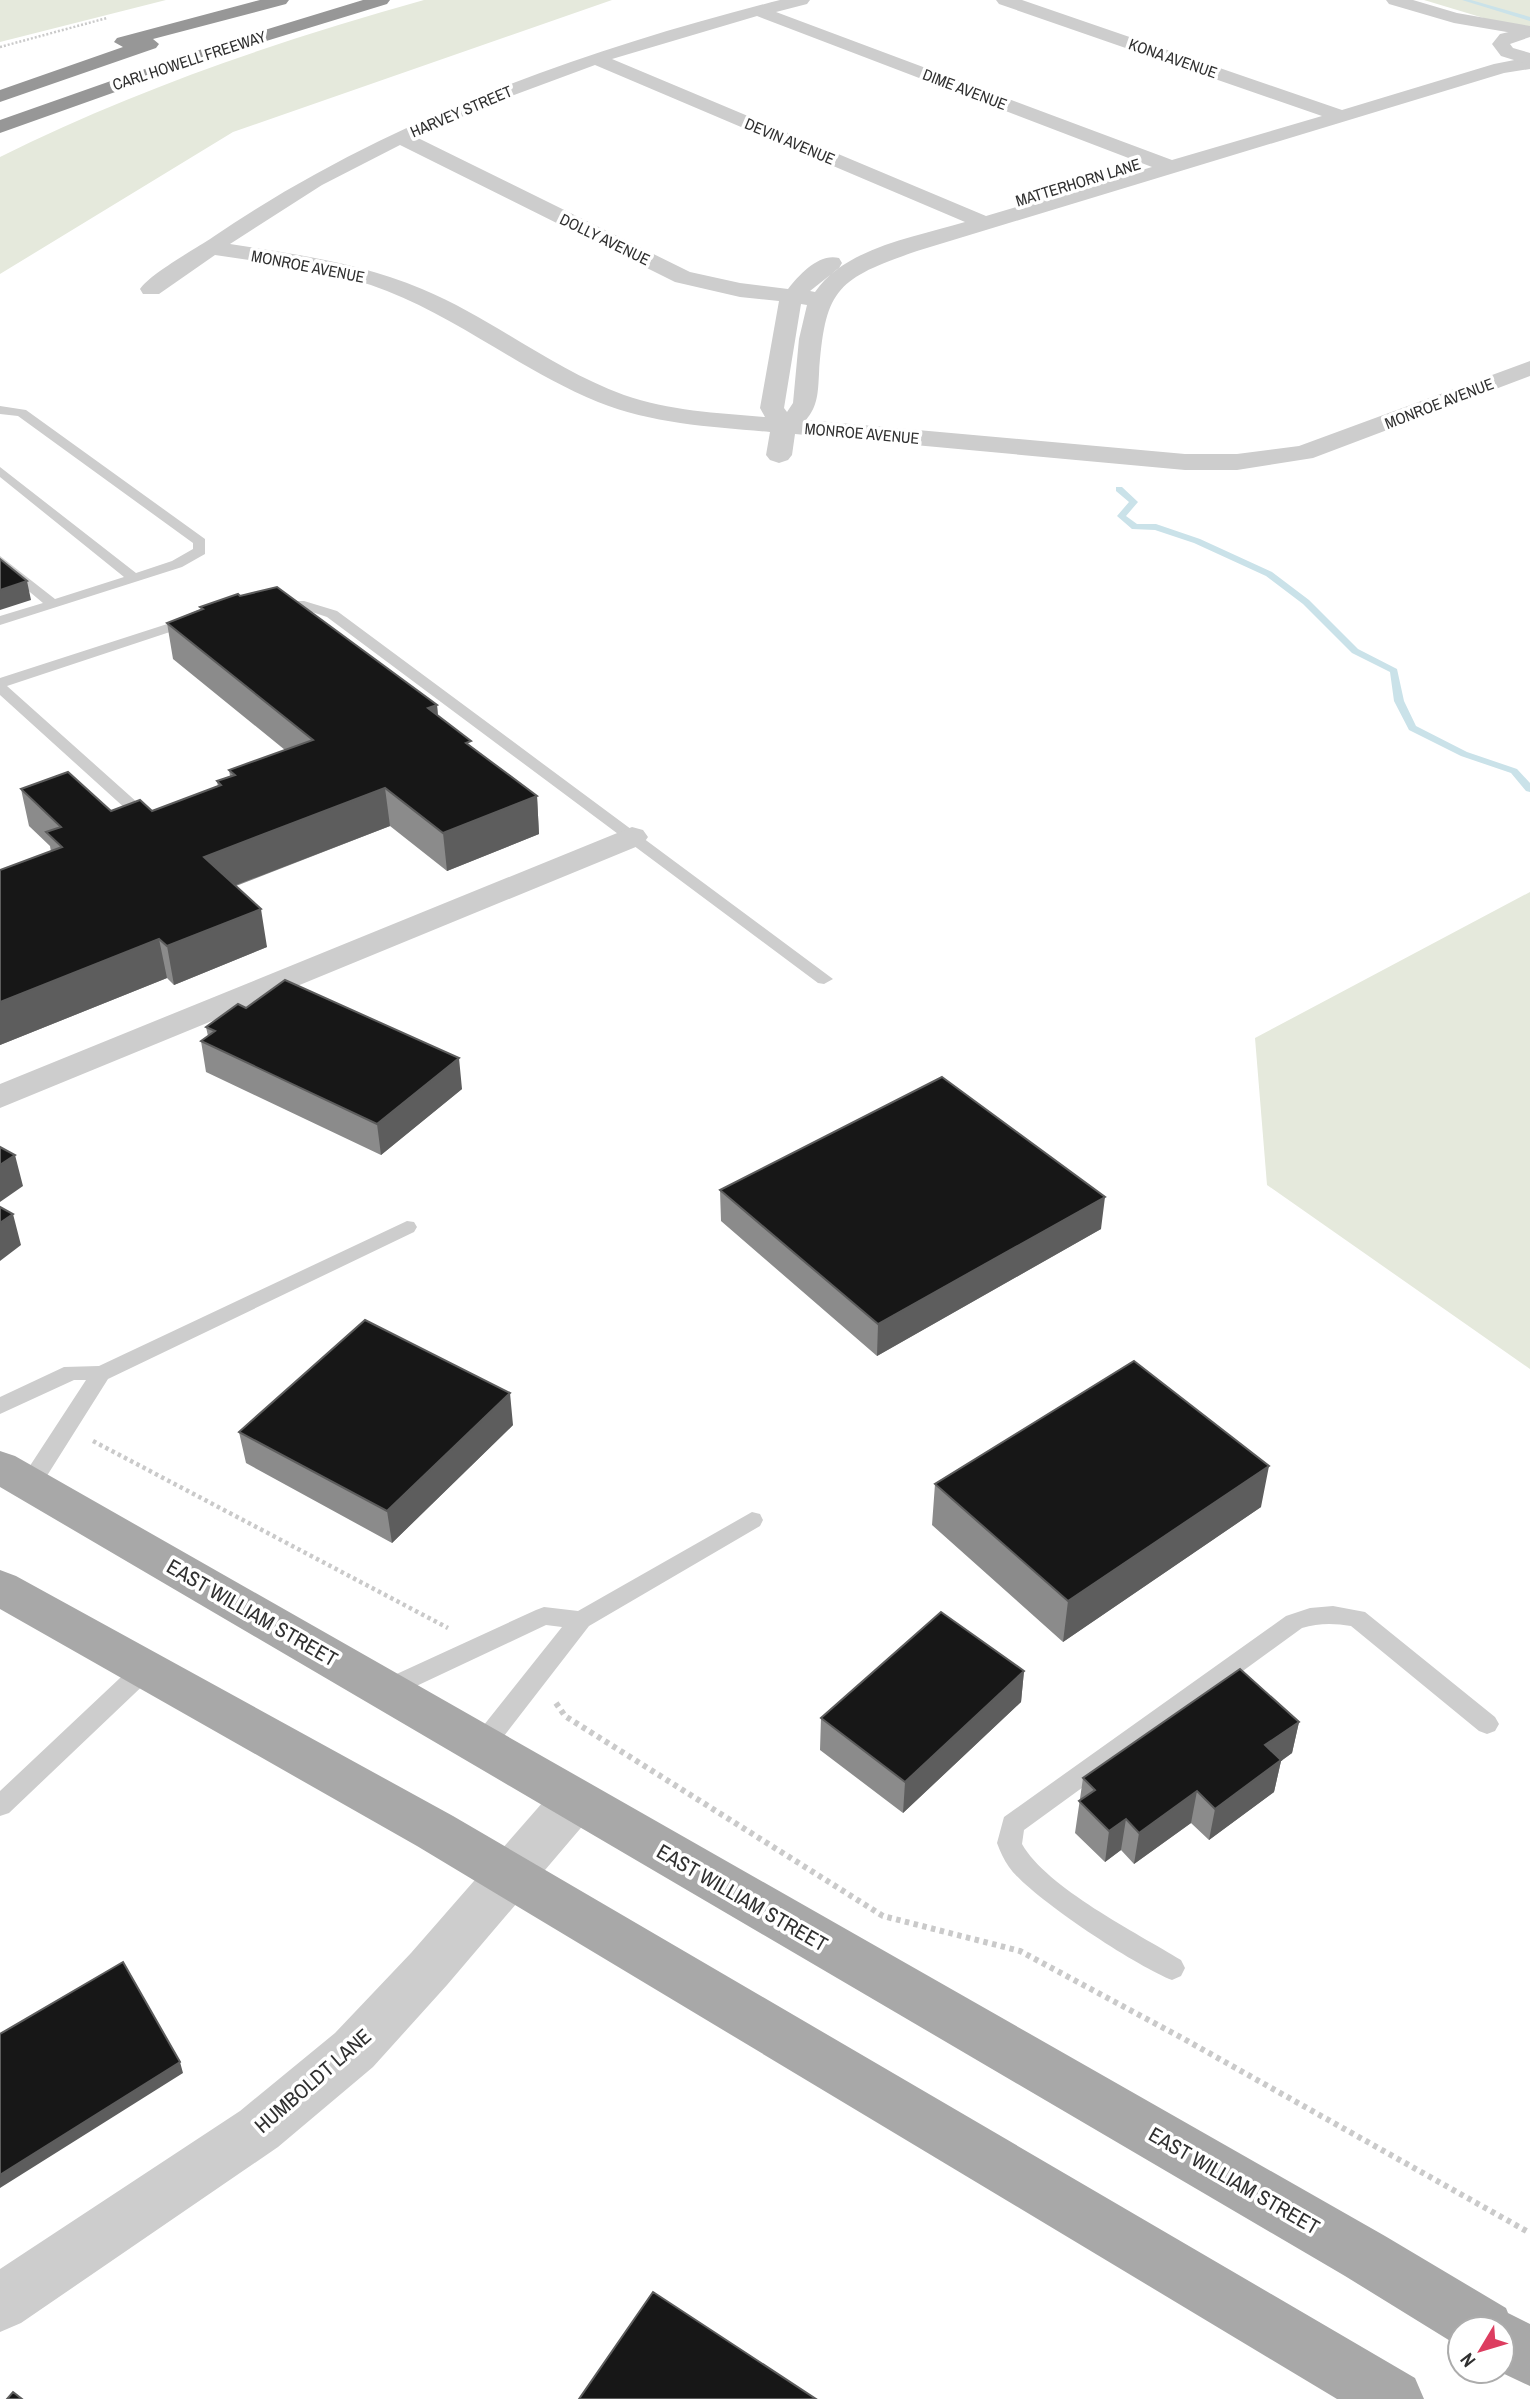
<svg xmlns="http://www.w3.org/2000/svg" width="1530" height="2399" viewBox="0 0 1530 2399" font-family="'Archivo Narrow',sans-serif">
<rect width="100%" height="100%" fill="#fff"/>
<!-- green -->
<path fill="#e5e9dc" d="M0,0h166l-166,42z
M424,0h188l-379,132 -233,142v-117c136,-68 278,-116 424,-157z
M1424,0h106v32z
M1530,892v477l-263,-184 -12,-147z"/>
<g fill="none" stroke-linecap="round" stroke-linejoin="round">
<!-- stream -->
<path fill="#cae2e9" fill-rule="evenodd" d="M1462,0h9l59,17v4z
M1116,487h6l16,15 -12,14 11,8h19l44,15 72,33 37,28 49,49 39,20 7,32 12,25 51,26 50,17 13,14v9l-4,-1 -15,-18 -50,-17 -52,-26 -15,-29 -4,-29 -38,-19 -49,-49 -37,-28 -72,-33 -39,-13 -23,-1 -15,-13 12,-14 -13,-11z"/>
<!-- path-far2 -->
<path stroke="#cacaca" stroke-width="2.5" stroke-dasharray="2 2" stroke-linecap="butt" d="M0,47l107,-29"/>
<!-- path-far1 -->
<path stroke="#cacaca" stroke-width="4.5" stroke-dasharray="3.5 3.5" stroke-linecap="butt" d="M93,1441l355,187"/>
<!-- path -->
<path stroke="#cacaca" stroke-width="6" stroke-dasharray="4.5 4.5" stroke-linecap="butt" d="M556,1703l9,13 318,200 137,35 164,88 346,194"/>
<!-- service -->
<path fill="#cdcdcd" fill-rule="evenodd" d="M0,406l26,4 179,129v15l-23,13 -182,58v-9l43,-13 -43,-36v-11l55,43 69,-22 -124,-100v-10l136,106 36,-12 21,-12v-6l-175,-127 -18,-2z
M276,601h28l33,10 496,368 -9,5 -6,-1 -491,-366 -24,-8 -32,-1 -2,-3z
M192,616l5,1v6l-190,63 132,118 2,3 -2,3h-12l-127,-115v-17z
M407,1221l7,1 3,5 -3,5 -306,147 -70,111 -8,2 -8,-2 -3,-6 3,-6 64,-98h-12l-74,34v-17l64,-30 35,-1z
M752,1512l8,2 3,6 -3,6 -171,100 -99,128 -9,3 -9,-3 -3,-7 3,-7 90,-113 -16,-2 -153,72 -8,2 -8,-2 -4,-7 4,-7 159,-73 8,-3 34,4z
M1333,1606l32,6 130,105 4,7 -4,7 -8,3 -8,-3 -128,-105c-17,-3 -33,-3 -49,2l-278,202 -2,14c25,44 115,89 159,116l4,8 -4,8 -9,4c-35,-13 -143,-84 -163,-113 -5,-7 -9,-16 -12,-24l7,-26 282,-201 24,-8z
M145,1660l8,2 4,7 -4,7 -144,137 -9,3v-25l137,-129z"/>
<!-- minor -->
<path fill="#cdcdcd" fill-rule="evenodd" d="M780,0h30l-3,4 -31,8 396,148 150,-44 -323,-112 -3,-4h26l320,110 152,-46 36,-7v12l-26,4 -587,178c-81,28 -92,38 -98,123 -1,18 -1,32 -13,46l379,34h52l62,-8 231,-85v15l-217,82 -76,12h-52l-390,-36 -3,21 -4,5 -9,3 -9,-3 -4,-5 4,-23c-57,-5 -117,-8 -172,-30 -74,-30 -137,-82 -211,-111 -55,-22 -115,-27 -172,-36l-56,39h-16l-3,-5c10,-15 55,-40 73,-52 172,-117 367,-186 567,-237zM757,16l395,151 -166,49 -374,-157zM595,65l370,157c-49,15 -119,25 -150,70l-5,-1 29,-23 3,-5 -3,-5c-20,-5 -39,16 -51,31l-48,-6 -50,-11 -274,-135 82,-36zM400,145l275,137 65,15 39,4 -19,107 5,9c-47,-4 -96,-6 -141,-22 -72,-26 -132,-77 -202,-106 -61,-26 -127,-35 -192,-45l92,-59zM801,304l6,1 -8,34 -6,64 -6,9 -3,-4z
M1386,0h27l44,13 73,13v10l-76,-13 -65,-19z
M632,827l11,3 5,7 -5,7 -643,264v-24z
M574,1780l17,6 8,15 -8,15 -144,169 -74,82 -95,80 -257,176 -21,9v-63l240,-158 95,-78 76,-80 146,-167z"/>
<!-- tertiary -->
<path fill="#cdcdcd" fill-rule="evenodd" d="M1530,27v10l-20,7 3,4 17,5v12l-29,-9 -9,-12 8,-10z"/>
<!-- primary -->
<path fill="#a8a8a8" fill-rule="evenodd" d="M0,1451l15,5 1370,780 121,72 2,5 22,11v62l-32,-15h4v-42h-42v18l-115,-71 -1345,-789z
M0,1570l16,6 437,240 962,562 9,21h-87l-920,-553 -417,-237z"/>
<!-- motorway -->
<path fill="#979797" fill-rule="evenodd" d="M260,0h29l-3,4 -133,35 6,5 -3,4 -156,54v-12l123,-43 -9,-5 3,-4z
M363,0h27l-3,4 -179,55 -208,74v-13l196,-69z"/>
</g>
<!-- wall -->
<path fill="#8b8b8b" d="M200,607l237,98 1,11 34,31 65,49 2,38 -92,37 -57,-45 -154,60 31,61 -93,38 -7,-7 -167,67v-175l51,-18 -1,-6 -21,-20 -8,-37 90,22h41l66,-24 -1,-6 13,-5 -1,-6 56,-20 -112,-91 -6,-36 34,-14z
M246,1008l216,81 -81,66 -175,-83 -5,-31 7,-5 -2,-9z
M720,1190l381,39 -224,127 -156,-135z
M513,1425l-121,118 -146,-80 -7,-31z
M935,1484l326,23 -198,135 -131,-117z
M1024,1671l-3,31 -118,111 -83,-63 1,-32z
M1299,1722l-7,31 -11,8 -7,31 -65,48 -18,-17 -57,41 -13,-14 -16,12 -30,-29 8,-55z"/>
<!-- shaded-wall -->
<path fill="#5d5d5d" d="M27,581l4,19 -31,10v-20z
M437,705l3,37 -12,-34z
M385,788l5,38 -180,69 -6,-38z
M537,796l2,38 -92,37 -4,-38z
M261,909l6,38 -93,38 -7,-39z
M159,939l8,39 -167,67v-43z
M459,1058l3,31 -81,66 -4,-31z
M15,1155l8,31 -23,16v-37z
M1105,1197l-4,32 -224,127 1,-32z
M13,1214l8,31 -21,16v-38z
M510,1393l3,32 -121,118 -5,-32z
M1269,1466l-8,41 -198,135 5,-41z
M1024,1671l-3,31 -118,111 2,-31z
M1299,1722l-7,31 -11,8 -7,31 -65,48 6,-31 50,-64z
M1197,1791l-6,32 -57,41 5,-31z
M1126,1819l-5,31 -16,12 4,-31z
M180,2062l3,11 -183,115v-13z"/>
<!-- building -->
<path fill="#171717" stroke="#5d5d5d" stroke-width="2" d="M0,559l27,22 -27,9z
M277,587l160,118 -9,3 43,33 -5,2 71,53 -94,37 -58,-45 -181,69 57,52 -94,37 -8,-7 -159,63v-132l62,-23 -16,-15 15,-5 -40,-38 47,-17 43,39 29,-11 12,11 69,-26 -4,-4 18,-6 -6,-5 84,-30 -146,-117 36,-14 -3,-2 38,-13 2,2z
M285,980l174,78 -82,66 -176,-83 14,-10 -9,-4 32,-23 8,4z
M942,1077l163,120 -227,127 -158,-134z
M0,1147l15,8 -15,10z
M0,1207l13,7 -13,9z
M365,1320l145,73 -123,118 -148,-79z
M1134,1361l135,105 -201,135 -133,-117z
M941,1612l83,59 -119,111 -84,-64z
M1240,1669l59,53 -34,23 16,15 -66,49 -18,-18 -58,42 -13,-14 -17,12 -30,-30 16,-11 -12,-12z
M123,1962l57,100 -180,113v-141z
M653,2292l163,107h-237z
M13,2392l9,7h-15z"/>
<g text-anchor="middle" stroke-width="7" stroke-linejoin="round" paint-order="stroke">
<!-- far-street labels -->
<g font-size="16" fill="#303030" stroke="#fff">
<text transform="translate(1173 58) rotate(19)" y="6">KONA AVENUE</text>
<text transform="translate(189 60) rotate(-18)" y="6">CARL HOWELL FREEWAY</text>
<text transform="translate(965 89) rotate(21)" y="6">DIME AVENUE</text>
<text transform="translate(461 111) rotate(-23)" y="6">HARVEY STREET</text>
<text transform="translate(790 141) rotate(23)" y="6">DEVIN AVENUE</text>
<text transform="translate(1078 182) rotate(-17)" y="6">MATTERHORN LANE</text>
<text transform="translate(605 239) rotate(26)" y="6">DOLLY AVENUE</text>
<text transform="translate(308 266) rotate(11)" y="6">MONROE AVENUE</text>
<text transform="translate(1439 403) rotate(-21)" y="6">MONROE AVENUE</text>
<text transform="translate(862 433) rotate(5)" y="6">MONROE AVENUE</text>
</g>
<!-- near-street labels -->
<g font-size="21" fill="#303030" stroke="#fff">
<text transform="translate(252 1613) rotate(30)" y="7">EAST WILLIAM STREET</text>
<text transform="translate(742 1898) rotate(30)" y="7">EAST WILLIAM STREET</text>
<text transform="translate(313 2081) rotate(-41)" y="7">HUMBOLDT LANE</text>
<text transform="translate(1234 2181) rotate(30)" y="7">EAST WILLIAM STREET</text>
</g>
</g>
<!-- north arrow -->
<g transform="translate(1481 2350) rotate(232)"><circle r="33" fill="#ffffff" stroke="#acacac" stroke-width="2"/>
<path d="M0-5L12 26L0 18L-12 26Z" fill="#dd3d60"/>
<text y="-10" font-size="19" font-weight="bold" text-anchor="middle" fill="#303030">N</text>
</g>
</svg>
